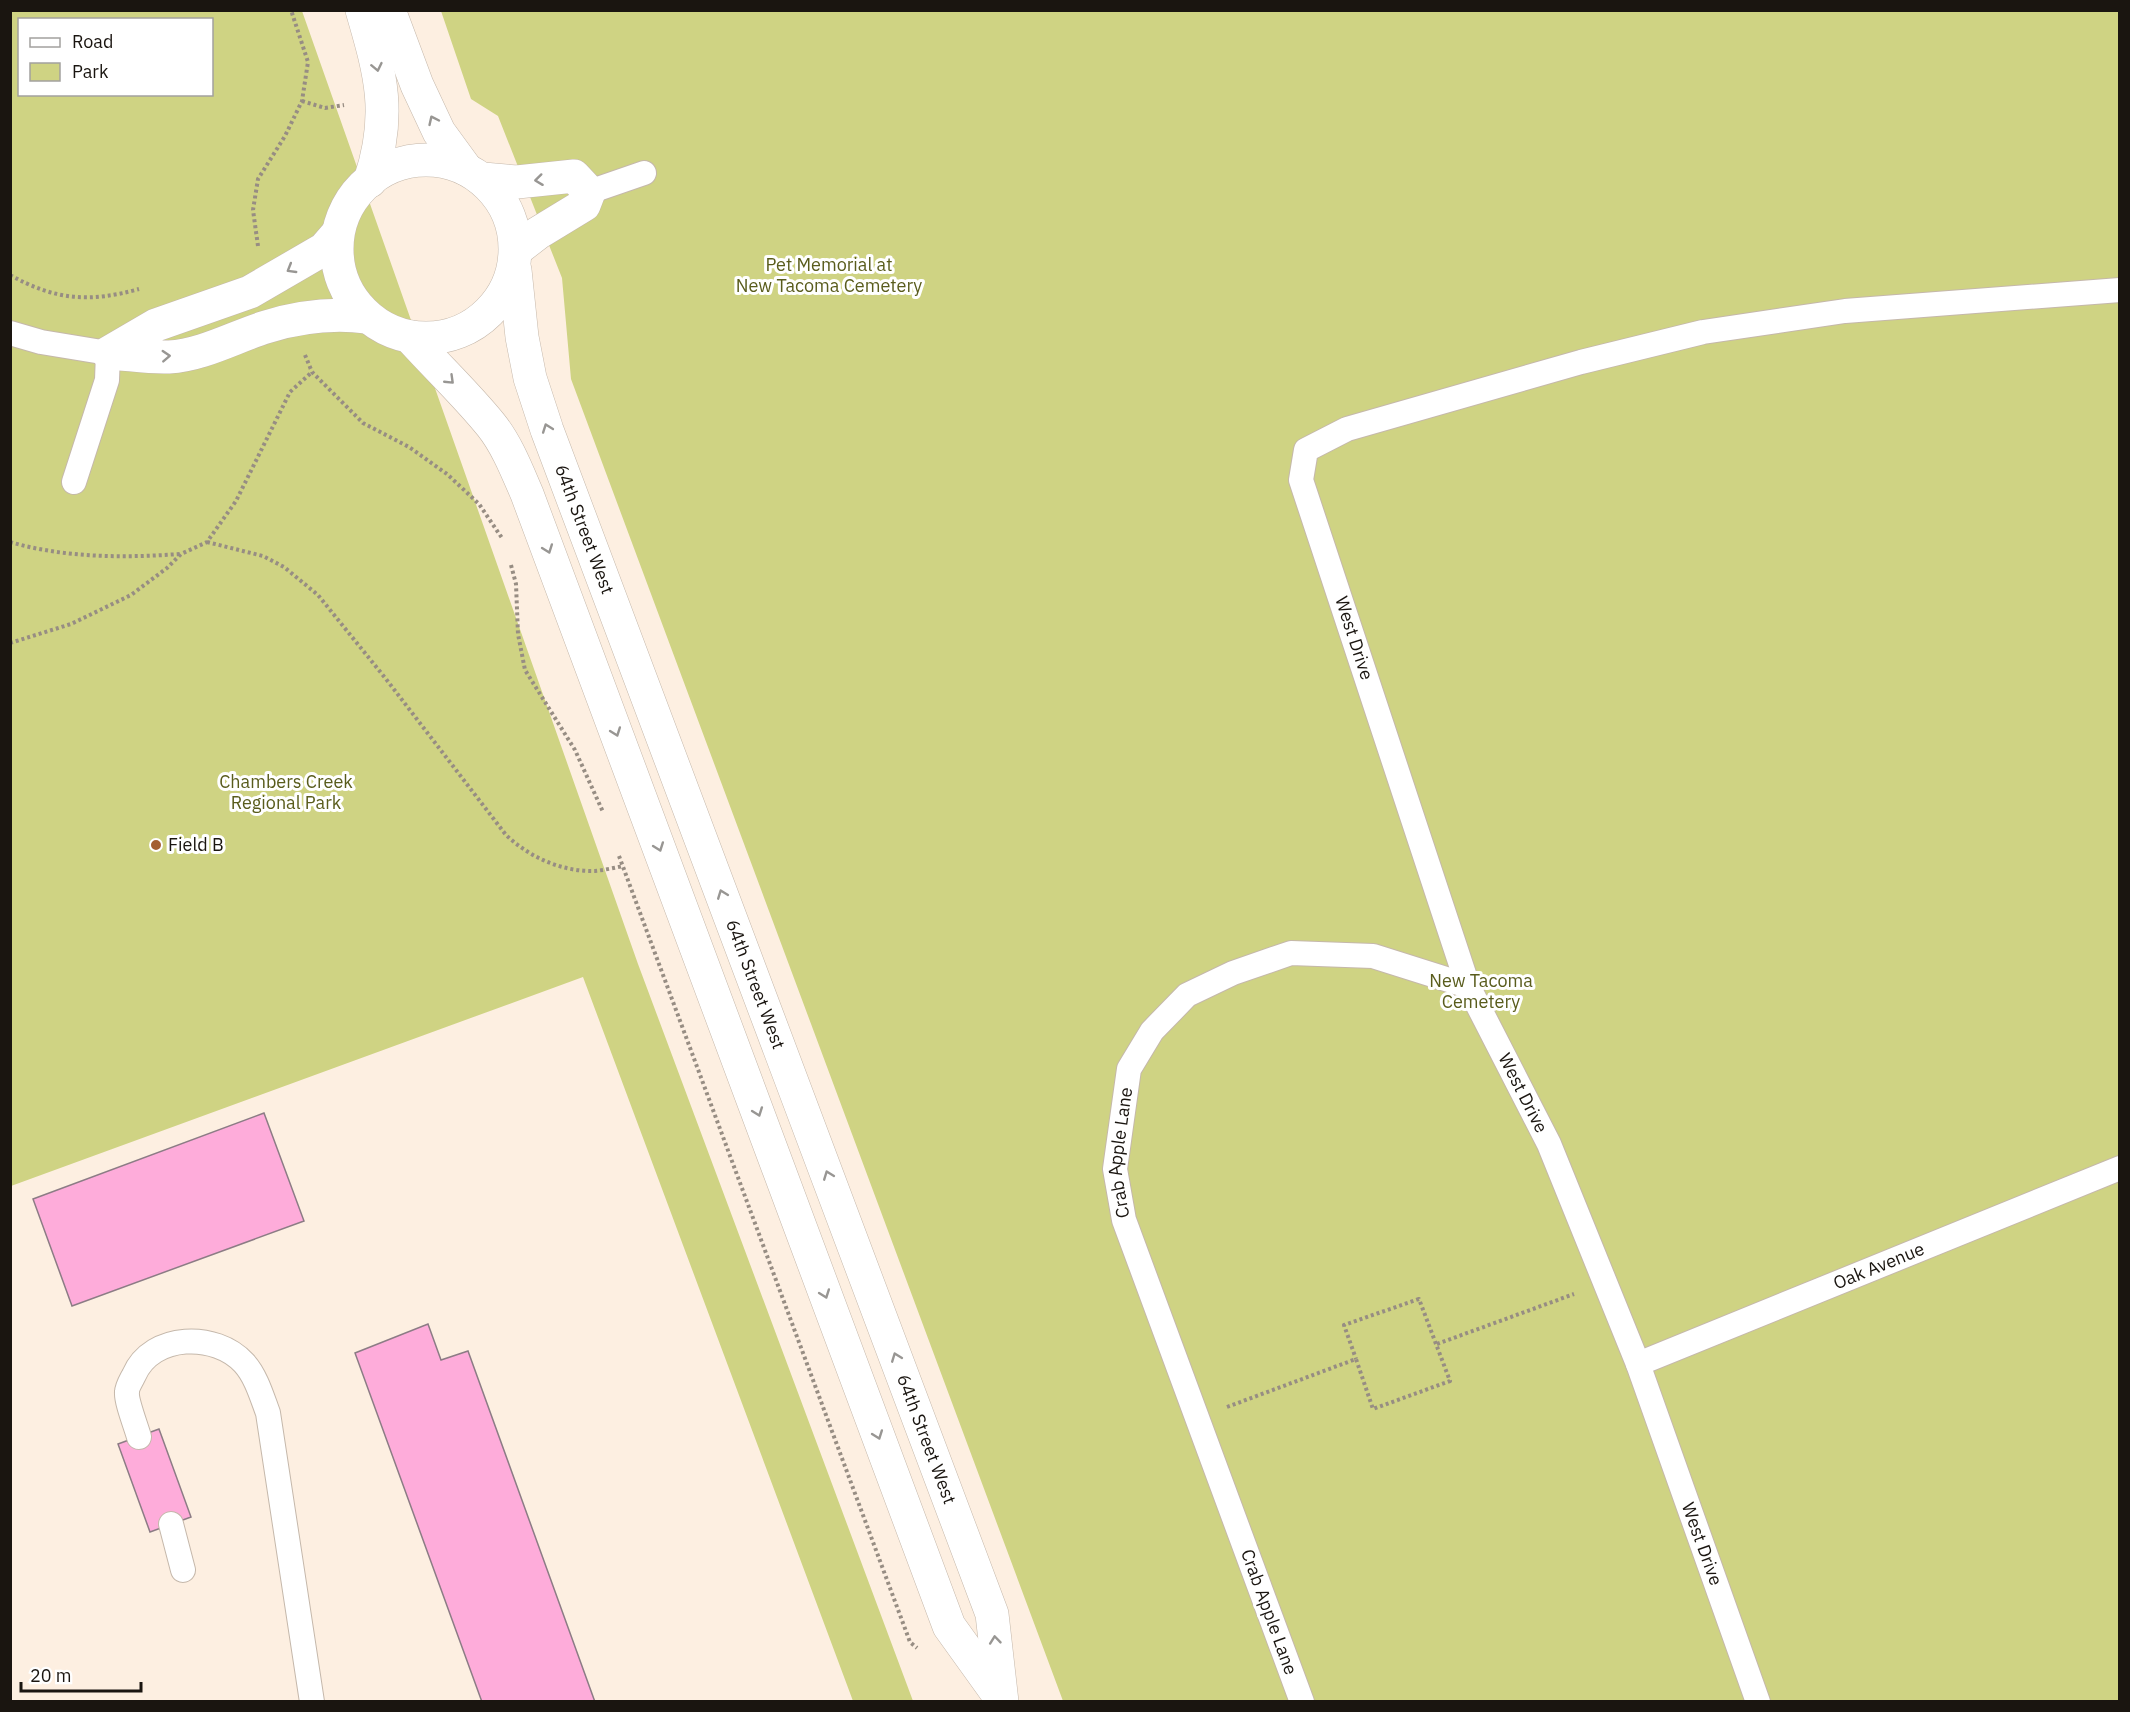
<svg xmlns="http://www.w3.org/2000/svg" width="2130" height="1712" viewBox="0 0 2130 1712" font-family="'IBM Plex Sans',sans-serif">
<rect width="100%" height="100%" fill="#fdefe1"/>
<!-- green -->
<path fill="#cfd383" fill-rule="evenodd" d="M11,11h291l336,953 275,737h-60l-270,-724 -572,209zM20,20h192v74h-192z
M441,11h1678v1690h-1056l-492,-1322 -9,-101 -64,-162 -27,-17z"/>
<!-- building -->
<path fill="#feacda" stroke="#8c7c85" stroke-width="1.5" d="M264,1113l40,108 -232,85 -39,-107z
M428,1324l13,36 27,-9 127,351h-113l-127,-349z
M159,1429l32,88 -41,15 -32,-88z"/>
<g fill="none" stroke-linecap="round" stroke-linejoin="round">
<!-- service casing -->
<g stroke="#c5b8ab" stroke-width="26">
<g id="service">
<path d="M589,192l55,-19"/>
<path d="M10,333l31,9 67,11 -1,27 -33,102"/>
<path id="s1" d="M1638,1364l482,-196"/>
<path d="M139,1437c-3,-11 -13,-36 -12,-45 0,-5 5,-13 7,-17 18,-42 82,-43 110,-12 12,13 18,34 24,50l44,289"/>
<path d="M171,1524l12,46"/>
<path id="s2" d="M1302,1702l-178,-482 -9,-51 14,-100 23,-38 35,-36 46,-22 58,-20 82,3 95,30"/>
<path d="M1758,1702l-120,-338 -89,-220 -81,-158 -167,-506 5,-30 41,-21 234,-67 122,-30 142,-21 275,-21"/>
</g>
</g>
<!-- minor casing -->
<g stroke="#c5b8ab" stroke-width="34">
<path id="minor" d="M483,179l34,3 57,-6 15,16 -5,13 -46,28 -22,17
M108,353c20,1 41,5 61,4 34,-2 65,-20 97,-30 32,-10 68,-14 101,-10
M108,353l48,-28 94,-33 74,-43 13,-15"/>
</g>
<!-- tertiary casing -->
<g stroke="#c5b8ab" stroke-width="34">
<g id="tertiary">
<path d="M362,10c19,65 30,105 8,171"/>
<path d="M389,10l28,75 22,47 27,37"/>
<circle cx="426" cy="249" r="89"/>
<path id="s3" d="M515,270l7,67 8,41 17,52 445,1184 10,88"/>
<path d="M410,337c27,30 56,57 81,88 16,20 26,46 36,69l422,1132 51,71"/>
</g>
</g>
<!-- path -->
<path stroke="#978d83" stroke-width="4" stroke-dasharray="3 3" stroke-linecap="butt" d="M302,101l23,7 19,-3
M258,246l-5,-36 5,-31 27,-43 17,-35 6,-39 -17,-52
M10,275c45,25 79,28 129,14
M305,355l7,17 51,51 46,24 38,27 32,30 23,34
M10,542c55,16 113,16 170,12
M207,542l56,14 21,11 34,28 68,84 120,156c23,22 56,37 89,36 9,-1 19,-3 28,-5
M511,565l5,19 2,50 7,36 50,80 28,62
M10,643l61,-19 60,-29 36,-27 14,-14 26,-12 29,-41 54,-109 22,-20
M619,856l291,786 7,6
M1437,1344l137,-50
M1227,1407l129,-48 17,50 77,-28 -31,-82 -75,26 12,34"/>
<!-- service -->
<use href="#service" stroke="#fff" stroke-width="24"/>
<!-- minor -->
<use href="#minor" stroke="#fff" stroke-width="33"/>
<!-- tertiary -->
<use href="#tertiary" stroke="#fff" stroke-width="33"/>
</g>
<!-- one-way arrows -->
<defs><path id="oneway-chevron" d="M-2-3.5L2.5 0L-2 3.5" fill="none" stroke-width="1.6" stroke-linecap="round" stroke-linejoin="round" transform="scale(1.5)"/></defs>
<g stroke="#989693">
<use href="#oneway-chevron" transform="translate(377 67) rotate(78)"/>
<use href="#oneway-chevron" transform="translate(433 120) rotate(-115)"/>
<use href="#oneway-chevron" transform="translate(539 180) rotate(173)"/>
<use href="#oneway-chevron" transform="translate(291 269) rotate(149)"/>
<use href="#oneway-chevron" transform="translate(166 356) rotate(-3)"/>
<use href="#oneway-chevron" transform="translate(450 380) rotate(44)"/>
<use href="#oneway-chevron" transform="translate(547 428) rotate(-110)"/>
<use href="#oneway-chevron" transform="translate(548 549) rotate(70)"/>
<use href="#oneway-chevron" transform="translate(616 732) rotate(70)"/>
<use href="#oneway-chevron" transform="translate(659 847) rotate(70)"/>
<use href="#oneway-chevron" transform="translate(722 894) rotate(-111)"/>
<use href="#oneway-chevron" transform="translate(758 1112) rotate(70)"/>
<use href="#oneway-chevron" transform="translate(828 1175) rotate(-111)"/>
<use href="#oneway-chevron" transform="translate(825 1294) rotate(70)"/>
<use href="#oneway-chevron" transform="translate(896 1357) rotate(-111)"/>
<use href="#oneway-chevron" transform="translate(878 1435) rotate(70)"/>
<use href="#oneway-chevron" transform="translate(995 1640) rotate(-96)"/>
</g>
<!-- markers -->
<circle fill="#a35e30" stroke="#fff" stroke-width="2" cx="156" cy="845" r="6"/>
<g text-anchor="middle" stroke-width="6" stroke-linejoin="round" paint-order="stroke">
<!-- park labels -->
<g font-size="18" fill="#595c1c" stroke="#fff">
<text x="829" y="271">Pet Memorial at<tspan x="829" dy="21">New Tacoma Cemetery</tspan></text>
<text x="286" y="788">Chambers Creek<tspan x="286" dy="21">Regional Park</tspan></text>
<text x="1481" y="987">New Tacoma<tspan x="1481" dy="21">Cemetery</tspan></text>
</g>
<!-- street labels -->
<g font-size="18" fill="#1a1510" stroke="#fff">
<text dy="6" stroke="none"><textPath href="#s3" startOffset="270">64th Street West</textPath></text>
<text transform="translate(1354 638) rotate(72)" y="6">West Drive</text>
<text dy="6" stroke="none"><textPath href="#s3" startOffset="756">64th Street West</textPath></text>
<text transform="translate(1523 1093) rotate(63)" y="6">West Drive</text>
<text dy="6" stroke="none"><textPath href="#s2" startOffset="582">Crab Apple Lane</textPath></text>
<text dy="6" stroke="none"><textPath href="#s1" startOffset="260">Oak Avenue</textPath></text>
<text dy="6" stroke="none"><textPath href="#s3" startOffset="1242">64th Street West</textPath></text>
<text transform="translate(1702 1544) rotate(70)" y="6">West Drive</text>
<text transform="translate(1269 1612) rotate(70)" y="6">Crab Apple Lane</text>
</g>
<!-- poi labels -->
<g font-size="18" fill="#1a1510" stroke="#fff" text-anchor="start">
<text x="168" y="851">Field B</text>
</g>
</g>
<!-- border -->
<rect width="2130" height="1712" fill="none" stroke="#1a1510" stroke-width="24"/>
<!-- legend -->
<rect x="18" y="18" width="195" height="78" fill="#ffffff" stroke="#a3a19f" stroke-width="1.5"/>
<rect x="30" y="38" width="30" height="9" fill="#ffffff" stroke="#a3a19f" stroke-width="1.5"/>
<text x="72" y="48" font-size="18" fill="#1a1510">Road</text>
<rect x="30" y="63" width="30" height="18" fill="#cfd383" stroke="#a3a19f" stroke-width="1.5"/>
<text x="72" y="78" font-size="18" fill="#1a1510">Park</text>
<!-- scale -->
<path d="M21 1682v9h120v-9" fill="none" stroke="#1a1510" stroke-width="3"/>
<text x="30" y="1682" font-size="18" fill="#1a1510" stroke="#ffffff" stroke-width="4.5" paint-order="stroke">20 m</text>
</svg>
